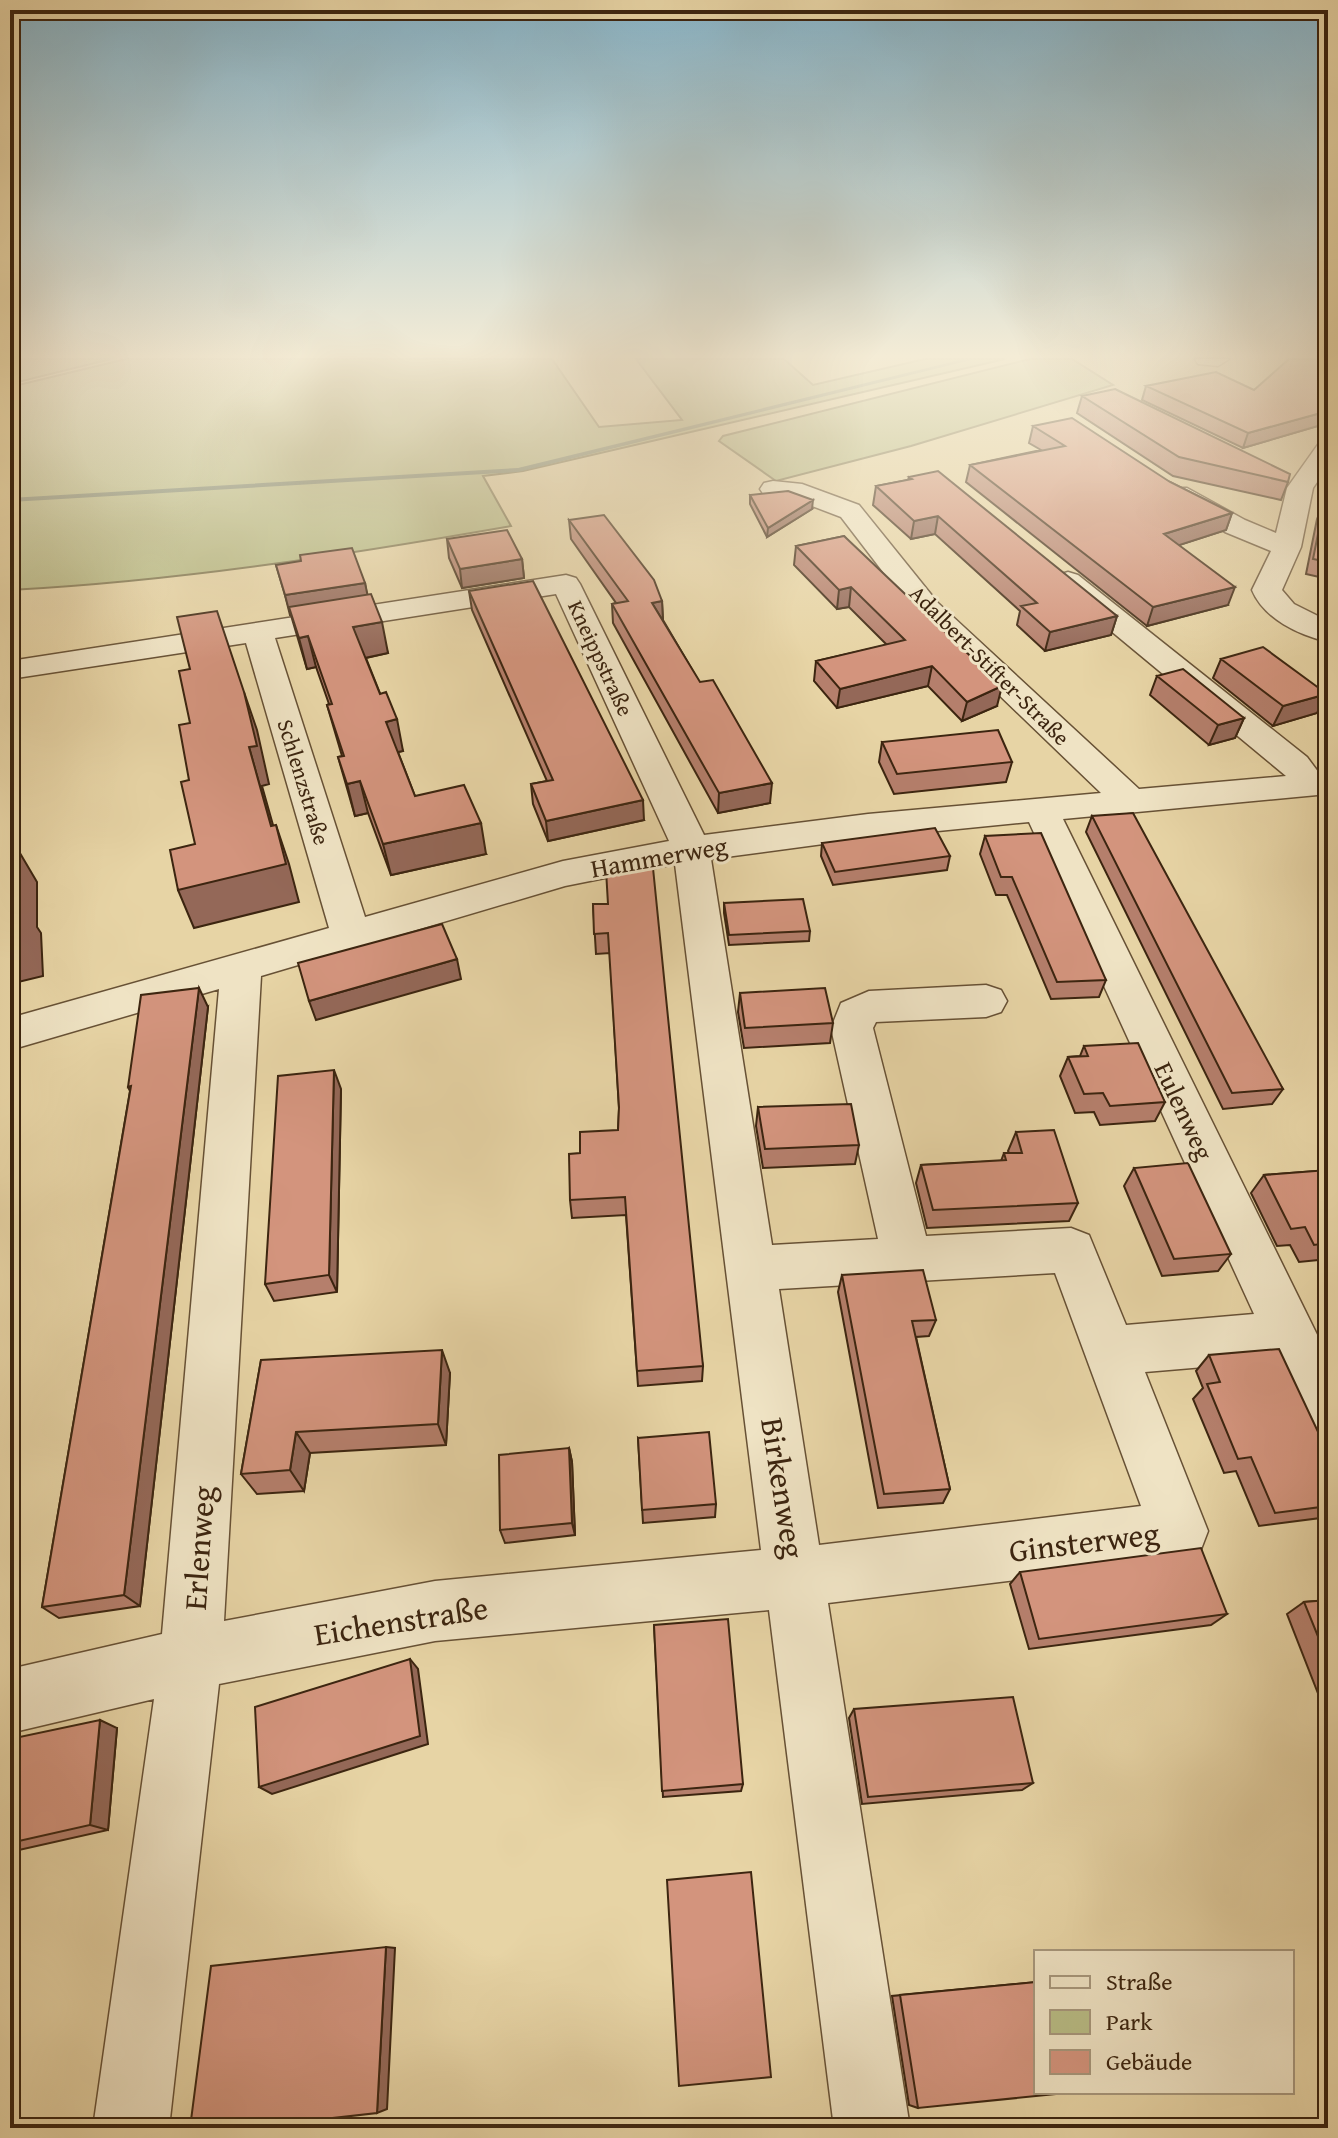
<svg xmlns="http://www.w3.org/2000/svg" width="1338" height="2138" viewBox="0 0 1338 2138" font-family="'Gentium Book Plus',serif">
<rect width="100%" height="100%" fill="#e7d4a5"/>
<filter id="stains"><feTurbulence type="fractalNoise" baseFrequency=".0025" numOctaves="4"/><feColorMatrix values="0 0 0 0 .2 0 0 0 0 .09 0 0 0 0 .02 0 0 0 .5 -.17"/></filter>
<radialGradient id="worn" r=".72"><stop offset=".6" stop-color="#630" stop-opacity="0"/><stop offset="1" stop-color="#630" stop-opacity=".3"/></radialGradient>
<!-- green -->
<path fill="#b8bc85" stroke="#7a704a" stroke-width="2" d="M10,359h101l-101,25z
M126,359h426l47,68 83,-7 -46,-61h148l29,26 112,-26h80l-482,112 -40,5 28,50c-166,29 -333,55 -501,64v-203z
M1030,359h42l41,26 -202,61 -135,35 -57,-40 4,-5z"/>
<g fill="none" stroke-linecap="round" stroke-linejoin="round">
<!-- stream -->
<path fill="#737e68" fill-rule="evenodd" d="M964,359h11l-457,113 -508,30v-4l508,-30z"/>
<!-- minor casing -->
<g stroke="#675135" stroke-width="3">
<path id="minor" d="M1195,359h34l-11,7 -20,-2z
M1328,441v25l-15,22 -12,59 -19,43 12,14 34,17v21c-29,-7 -64,-23 -76,-52l19,-39 -46,-19 -56,-32 -4,-6 4,-6h18l58,32 31,13 11,-45 32,-45z
M773,481l29,3 57,21 79,98 201,186 147,-13 -228,-189 -4,-6 4,-6 10,-3 10,3 229,182 12,16 9,-1v22l-265,25 265,538v84l-19,-7 -34,-73 -130,11 63,159 -8,21 -21,8 -351,43 82,525h-76l-65,-518 -334,31 -216,43 -50,444h-76l61,-429 -144,34v-64l152,-35 57,-645 -209,61v-32l319,-90 -83,-285 -236,36v-18l556,-86 10,3 4,6 124,251 164,-21 233,-21 -185,-178 -75,-98 -50,-19 -27,-3 -4,-6 4,-6zM556,594l113,247 -106,20 -198,56 -90,-279zM1029,822l225,492 -128,11 -37,-90 -18,-7 -145,8 -53,-208 3,-6 110,-5 15,-5 6,-11 -6,-11 -15,-5 -117,6 -28,12 -10,25 47,211 -106,6 -61,-386 157,-21zM675,864l86,686 -326,31 -211,40 37,-645 304,-90zM1055,1273l86,233 -322,39 -40,-256z"/>
</g>
<!-- minor -->
<use href="#minor" fill="#efe3c4" fill-rule="evenodd"/>
</g>
<!-- wall -->
<path fill="#b57f6c" stroke="#3c2510" stroke-width="2" d="M1328,359v64l-85,25 -101,-48 4,-14 108,4z
M1082,396l206,86 -7,18 -108,-24 -96,-63z
M1033,426l137,56 62,31 -6,17 -47,15 49,60 -81,21 -181,-144 4,-17 71,-15 -12,-7z
M909,477l208,139 -6,19 -66,16 -28,-26 3,-14 -85,-77 -24,5 -38,-34 3,-19 32,-6z
M1328,494v85l-22,-5 11,-55z
M750,495l62,14 -45,28 -17,-33z
M569,520l93,81 1,19 107,183 -52,10 -105,-190 -1,-19 4,-1 -45,-64z
M844,536l153,170 -35,15 -34,-35 -91,22 -23,-27 2,-20 71,-16 -38,-38 -12,2 -43,-44 2,-19z
M447,539l75,20 2,19 -62,10 -13,-30z
M276,565l89,18 2,12 21,58 -22,5 37,93 -5,1 17,44 71,58 -95,21 -23,-62 -13,3 -17,-59 4,-1 -15,-51 2,-1 -13,-37 -9,2z
M469,591l175,229 -96,21 -15,-37 -2,-20 16,-3 -75,-171z
M1221,659l106,35 -10,19 -44,13 -60,-48z
M1157,676l87,42 -9,20 -26,7 -59,-50z
M882,742l130,20 -6,20 -112,12 -15,-32z
M1092,816l191,273 -11,15 -49,5 -137,-277z
M985,836l121,144 -7,17 -48,2 -44,-104h-11l-16,-41z
M822,843l128,13 -3,14 -114,15 -12,-29z
M724,903l86,28 -1,10 -80,4 -5,-32z
M593,904h15l95,462 -1,15 -64,5 -12,-171 -54,3 -2,-18 10,-47 38,-23 1,-21 -9,-156 -14,1z
M740,993l93,30 -3,20 -86,5 -6,-36z
M208,1007l-68,599 -81,12 -17,-11 88,-516 -2,-4z
M1084,1046l81,56 -10,19 -55,4 -6,-13 -19,1 -15,-37 8,-19 12,-1z
M341,1089l-4,203 -63,9 -9,-17z
M758,1107l101,38 -4,19 -92,4 -7,-42z
M1016,1132l62,71 -9,18 -142,7 -11,-45 5,-18 80,-4 3,-8h5l-1,-2z
M1134,1168l97,86 -13,17 -56,5 -38,-90z
M1328,1170v89l-29,3 -9,-17 -13,1 -26,-53 13,-18z
M842,1275l94,45 -7,16 -13,1 34,152 -7,14 -65,5 -40,-216z
M1209,1355l119,98v64l-69,9 -23,-55 -12,2 -31,-74 10,-11 -7,-17z
M261,1360l189,13 -4,72 -136,8 -6,38 -47,3 -16,-20z
M638,1438l78,66 -1,13 -72,6z
M569,1448l3,14 3,73 -70,8 -5,-13z
M1020,1572l207,42 -16,11 -182,24 -19,-65z
M1328,1600v119l-41,-105 17,-12z
M654,1625l89,159 -2,7 -78,6z
M854,1709l179,74 -11,7 -160,14 -13,-86z
M117,1728l-9,102 -98,22v-113z
M1036,1982l-118,126 -9,-3 -17,-109z"/>
<!-- shaded-wall -->
<path fill="#946858" stroke="#3c2510" stroke-width="2" d="M1328,411v12l-85,25 5,-15z
M813,500l-1,9 -45,28 1,-9z
M1232,513l-6,17 -68,22 6,-18z
M938,516l-3,18 -24,5 3,-18z
M522,559l2,19 -62,10 -2,-19z
M365,583l4,19 -79,13 -5,-20z
M851,587l-2,20 -12,2 2,-19z
M1235,587l-7,18 -81,21 6,-19z
M662,601l1,20 -11,-18z
M1117,616l-6,19 -66,16 5,-19z
M382,622l6,31 -28,6 -7,-32z
M308,636l8,31 -9,2 -8,-31z
M932,666l-4,20 -91,22 3,-19z
M1002,686l-5,20 -35,15 5,-19z
M244,692l13,38 12,54 -7,2 22,78 -8,-39 13,39 10,38 -105,26 -16,-38 93,-64 -22,-79z
M1327,694l-10,19 -44,13 10,-20z
M1244,718l-9,20 -26,7 9,-20z
M397,719l6,32 -10,2 -7,-31z
M360,781l8,32 -13,3 -8,-32z
M772,783l-2,20 -52,10 1,-20z
M643,800l1,20 -96,21 -2,-20z
M481,823l5,31 -95,21 -8,-31z
M14,843l23,39v45l4,6 2,43 -33,8v-45l4,-45z
M457,959l4,20 -145,41 -7,-19z
M199,988l9,19 -68,599 -16,-11z
M334,1070l7,19 -4,203 -8,-17z
M442,1350l8,23 -4,72 -8,-21z
M296,1432l14,21 -6,38 -14,-21z
M569,1448l3,14 3,73 -3,-12z
M410,1659l8,10 10,75 -156,50 -13,-7z
M100,1720l17,8 -9,102 -18,-5z
M386,1947l9,1 -8,161 -10,4z"/>
<!-- building -->
<path fill="#d3947d" stroke="#3c2510" stroke-width="2" d="M1289,359h39v52l-80,22 -102,-47 70,-14 38,18z
M1115,389l175,85 -2,8 -109,-25 -97,-61z
M1072,418l98,64 62,31 -68,21 71,53 -82,20 -183,-142 95,-19 -32,-20z
M938,471l179,145 -67,16 -29,-26 16,-3 -99,-87 -24,5 -38,-35 36,-7 -3,-2z
M788,491l25,9 -45,28 -18,-33z
M1328,494v68l-15,-3 11,-55z
M604,515l50,65 8,21 -10,2 48,79 13,-2 59,103 -53,10 -107,-189 16,-3 -59,-81z
M507,530l15,29 -62,10 -13,-30z
M844,536l158,150 -35,16 -35,-36 -92,23 -24,-28 89,-21 -54,-53 -12,3 -43,-44z
M352,548l13,35 -80,12 -9,-30 25,-4 -1,-6z
M533,581l110,219 -97,21 -15,-37 22,-4 -84,-189z
M371,594l11,28 -29,5 27,67 6,-2 11,27 -11,3 29,74 49,-11 17,38 -98,21 -23,-63 -13,3 -9,-27 6,-1 -17,-51 5,-1 -24,-68 -9,2 -10,-31z
M217,611l27,81 13,54 -8,1 22,79 5,-1 10,39 -108,26 -8,-40 25,-6 -14,-62 8,-2 -10,-55 11,-2 -11,-52 11,-2 -13,-52z
M1263,647l64,47 -44,12 -62,-47z
M1183,669l61,49 -26,7 -61,-49z
M998,730l14,32 -115,12 -15,-32z
M1133,813l150,276 -51,4 -140,-277z
M935,828l15,28 -115,16 -13,-29z
M1041,833l65,147 -49,2 -45,-105h-11l-16,-41z
M14,843v51l4,-1 1,44 -9,2v-95z
M653,868l50,498 -66,5 -12,-174 -55,3 -1,-46 11,-1v-21l38,-2 1,-23 -11,-174 -14,1 -1,-30h15l-2,-34z
M803,899l7,32 -81,4 -5,-32z
M442,924l15,35 -148,42 -11,-38z
M199,988l-75,607 -82,12 89,-521 -3,1 13,-92z
M825,988l8,35 -88,5 -5,-35z
M1138,1043l27,59 -55,4 -7,-13 -19,1 -16,-37 20,-1 -4,-10z
M334,1070l-5,205 -64,9 13,-208z
M851,1104l8,41 -94,4 -7,-42z
M1054,1130l24,73 -145,7 -12,-45 85,-5 -2,-7h18l-6,-21z
M1188,1163l43,91 -57,5 -40,-91z
M1328,1170v73l-14,2 -9,-18 -14,2 -27,-54z
M923,1270l13,50 -24,1 38,168 -66,5 -42,-219z
M1279,1349l49,104v53l-53,7 -24,-56 -13,2 -31,-75 13,-2 -11,-27z
M442,1350l-4,74 -142,8 -6,38 -49,4 20,-114z
M709,1432l7,72 -74,6 -4,-72z
M569,1448l3,75 -72,7 -1,-75z
M1201,1548l26,66 -188,25 -19,-67z
M1328,1600v61l-24,-59z
M728,1619l15,165 -81,7 -8,-166z
M410,1659l10,77 -161,51 -4,-80z
M1013,1697l20,86 -165,14 -14,-88z
M100,1720l-10,105 -80,18v-104z
M751,1872l20,205 -92,9 -12,-206z
M386,1947l-9,166 -133,15h-54l21,-162z
M1036,1982v110h40l-158,16 -18,-113z"/>
<!-- sky -->
<linearGradient id="sky" x2="0" y2="1"><stop stop-color="#87b6cc"/><stop offset="0.54" stop-color="#f4ecd6"/><stop offset="1" stop-color="#f4ecd6" stop-opacity="0"/></linearGradient>
<rect width="1338" height="659" fill="url(#sky)"/>
<g text-anchor="middle" stroke-width="6" stroke-linejoin="round" paint-order="stroke">
<!-- far-street labels -->
<g font-size="22" fill="#3c2510" stroke="#efe3c4">
<text transform="translate(601 658) rotate(65)" y="8">Kneippstraße</text>
<text transform="translate(990 665) rotate(45)" y="8">Adalbert-Stifter-Straße</text>
<text transform="translate(304 782) rotate(73)" y="8">Schlenzstraße</text>
</g>
<!-- street labels -->
<g font-size="26" fill="#3c2510" stroke="#efe3c4">
<text transform="translate(659 857) rotate(-10)" y="9">Hammerweg</text>
<text transform="translate(1184 1111) rotate(65)" y="9">Eulenweg</text>
</g>
<!-- near-street labels -->
<g font-size="32" fill="#3c2510" stroke="#efe3c4">
<text transform="translate(783 1488) rotate(81)" y="11">Birkenweg</text>
<text transform="translate(1084 1542) rotate(-7)" y="11">Ginsterweg</text>
<text transform="translate(199 1548) rotate(-86)" y="11">Erlenweg</text>
<text transform="translate(401 1621) rotate(-9)" y="11">Eichenstraße</text>
</g>
</g>
<!-- margin -->
<rect width="1338" height="2138" fill="none" stroke="#e7d4a5" stroke-width="40"/>
<rect x="12" y="12" width="1314" height="2114" fill="none" stroke="#3c2510" stroke-width="4"/>
<rect x="20" y="20" width="1298" height="2098" fill="none" stroke="#3c2510" stroke-width="2"/>
<!-- legend -->
<rect x="1034" y="1950" width="260" height="144" fill="#efe3c4" stroke="#a7977c" stroke-width="2"/>
<rect x="1050" y="1976" width="40" height="12" fill="#efe3c4" stroke="#a7977c" stroke-width="2"/>
<text x="1106" y="1990" font-size="24" fill="#3c2510">Straße</text>
<rect x="1050" y="2010" width="40" height="24" fill="#b8bc85" stroke="#a7977c" stroke-width="2"/>
<text x="1106" y="2030" font-size="24" fill="#3c2510">Park</text>
<rect x="1050" y="2050" width="40" height="24" fill="#d3947d" stroke="#a7977c" stroke-width="2"/>
<text x="1106" y="2070" font-size="24" fill="#3c2510">Gebäude</text>
<rect width="100%" height="100%" filter="url(#stains)"/>
<rect width="100%" height="100%" fill="url(#worn)"/>
</svg>
